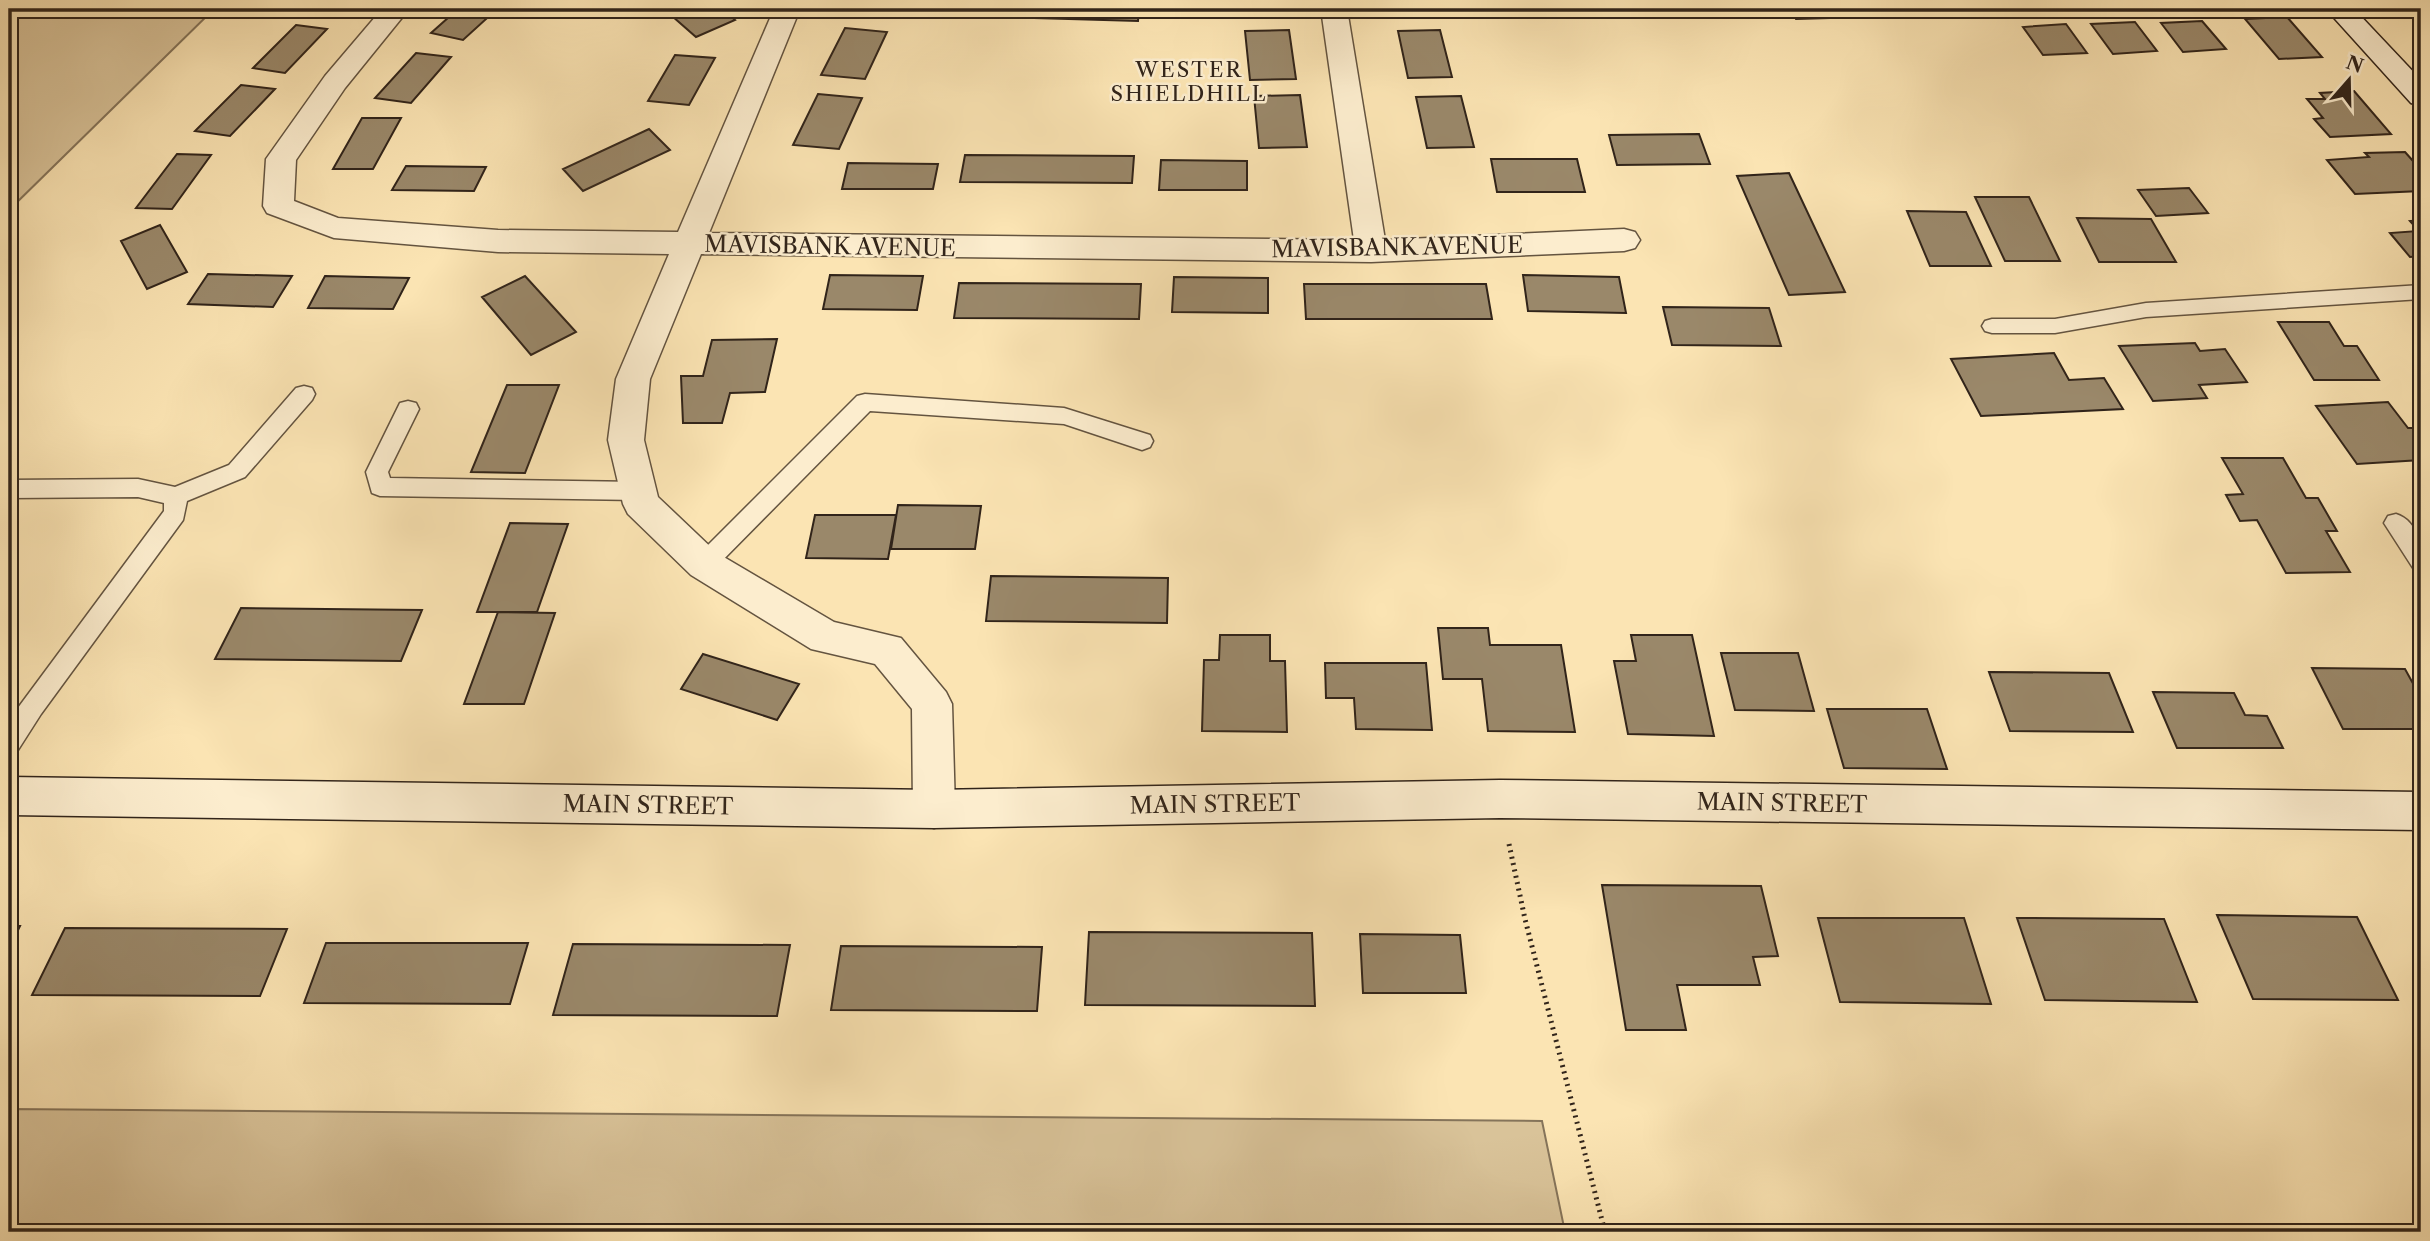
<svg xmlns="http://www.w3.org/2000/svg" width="2430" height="1241" viewBox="0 0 2430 1241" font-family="'Libre Caslon Text',serif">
<rect width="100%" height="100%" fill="#fbe4b3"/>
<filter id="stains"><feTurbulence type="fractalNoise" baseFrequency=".00286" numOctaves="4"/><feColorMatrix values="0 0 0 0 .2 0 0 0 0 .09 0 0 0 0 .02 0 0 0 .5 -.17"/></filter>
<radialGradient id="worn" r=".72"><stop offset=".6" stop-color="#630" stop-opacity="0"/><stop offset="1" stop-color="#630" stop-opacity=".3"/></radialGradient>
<!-- green -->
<path fill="#d9c399" stroke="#85745a" stroke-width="2" d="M9,9h205l-205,201z
M9,1109l1533,12 23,111h-1556z"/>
<!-- building -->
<path fill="#9a886a" stroke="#31241a" stroke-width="2" d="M458,9h39l-34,31 -32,-7z
M664,9h58l13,11 -39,17z
M888,9h77l-2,5h-76z
M998,9h141l-1,12 -142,-4z
M1169,9h75l-1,8 -74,-2z
M1457,9h70l1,2 -70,2z
M1791,9h69l4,8 -68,2z
M2287,17l35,40 -43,2 -34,-40z
M2202,21l24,28 -43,3 -22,-29z
M2135,22l22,29 -44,3 -22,-30z
M2066,24l21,29 -44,2 -20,-28z
M296,25l31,4 -42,44 -32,-5z
M845,28l42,4 -22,47 -44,-4z
M1289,30l7,49 -46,1 -5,-49z
M1440,30l12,47 -44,1 -10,-47z
M416,53l35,4 -40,46 -36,-5z
M675,55l40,3 -26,47 -41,-4z
M241,85l34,4 -45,47 -35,-5z
M2354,91l37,43 -61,3 -16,-18 9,-1 -16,-19h18l-5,-6z
M818,94l44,4 -23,51 -46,-4z
M1300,95l7,52 -48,1 -5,-52z
M1461,96l13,51 -47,1 -11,-51z
M362,118h39l-28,51h-40z
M649,129l21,21 -87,41 -20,-22z
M1699,134l11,30 -93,1 -8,-30z
M2405,152l16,18v21l-66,3 -28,-34 42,-3 -4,-4z
M177,154l34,1 -39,54 -36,-1z
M965,155l169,1 -2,27 -172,-1z
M1491,159h86l8,33h-88z
M1161,160l86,1v29h-88z
M848,163l90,1 -5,25h-91z
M406,166l80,1 -12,24 -82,-1z
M1789,173l56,119 -56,3 -52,-119z
M2189,188l19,25 -52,3 -18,-26z
M1975,197h54l31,64h-55z
M1907,211l59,1 25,54h-61z
M2077,218l74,1 25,43h-77z
M2421,220v36l-11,1 -20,-24 29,-2 -9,-10z
M160,225l27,47 -40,17 -26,-48z
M208,274l84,2 -19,31 -85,-3z
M830,275l93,1 -6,34 -94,-1z
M1523,275l96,2 7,36 -98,-2z
M325,276l84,2 -16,31 -85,-1z
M525,276l51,56 -45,23 -49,-58z
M1174,277l94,1v35l-96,-1z
M959,283l182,1 -2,35 -185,-1z
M1304,284h182l6,35h-186z
M1663,307l106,1 12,38 -109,-1z
M2278,322h51l15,24h13l22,34h-65z
M777,339l-12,53 -35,1 -8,30h-39l-2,-47h22l9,-36z
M2195,343l5,8 25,-2 22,33 -48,3 8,13 -54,3 -34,-55z
M2054,353l15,27 35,-2 19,31 -142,7 -30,-57z
M507,385h52l-34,88 -54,-1z
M2388,402l20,26h13v12h-4l4,6v14l-64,4 -41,-58z
M2222,458h61l23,40h12l19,33h-11l24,41 -64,1 -29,-53 -17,1 -14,-26 17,-1z
M898,505l83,1 -6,43h-84z
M815,515h81l-8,44 -82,-1z
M510,523l58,1 -31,88h-60z
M991,576l177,2 -1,45 -181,-2z
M241,608l181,2 -21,51 -186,-2z
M498,612l57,1 -31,91h-60z
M1438,628h50l2,17h71l14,87 -87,-1 -6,-52h-39z
M1220,635h50v26h15l2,71 -85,-1 2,-71h15z
M1631,635h61l22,101 -86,-2 -14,-73h22z
M1721,653h77l16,58 -79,-1z
M703,654l96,30 -22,36 -96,-31z
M1325,663h101l6,67 -76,-1 -2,-31h-28z
M2312,668l93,1 16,29v31h-78z
M1989,672l120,1 24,59 -123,-1z
M2153,692l81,1 11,22 22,1 16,32h-106z
M1827,709h100l20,60 -103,-1z
M1602,885l159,1 17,70 -25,1 7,28h-83l9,45h-60z
M2217,915l140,2 41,83 -145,-1z
M1818,918h146l27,86 -151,-2z
M2017,918l147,1 33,83 -152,-2z
M9,926h11l-11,23z
M65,928l222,1 -27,67 -228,-1z
M1089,932l223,1 3,73 -230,-1z
M1360,934l100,1 6,58h-103z
M326,943h202l-18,61 -206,-1z
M573,944l217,1 -13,71 -224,-1z
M841,946l201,1 -5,64 -206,-1z"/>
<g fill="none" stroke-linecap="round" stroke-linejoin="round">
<!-- lane casing -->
<g stroke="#645440" stroke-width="3">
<path id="lane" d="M2421,285v14l-275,18 -91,16h-63l-7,-2 -3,-5 3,-5 7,-2h63l91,-16z
M304,386l8,2 3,6 -3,6 -67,77 -58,24 -4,19 -142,194 -23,36 -9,3v-33l155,-209v-8l-26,-6 -129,1v-18l129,-1 37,8 54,-22 67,-77z
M865,394l199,14 86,27 3,6 -3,6 -8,3 -78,-26 -194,-13 -158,160 -8,3 -8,-3 -4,-7 4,-7 161,-161z
M408,401l8,2 3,6 -31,63 2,6 248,4 8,3 3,6 -3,6 -8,3 -258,-4 -8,-3 -6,-21 34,-69z
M2396,514c24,8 25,35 25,57l-8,-3 -29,-45 4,-7z"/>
</g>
<!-- street casing -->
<g stroke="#645440" stroke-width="3">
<path id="street" d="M382,9h27l-64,79 -49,72 -2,41 44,17 160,12 180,2 96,-223h26l-91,224 645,7 -33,-231h26l38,231 239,-11 11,3 5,8 -5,8 -11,3 -253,11 -670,-8 -51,125 -6,61 14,57 59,56 117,69 67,16 45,54 6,12 3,105 -6,14 -15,5 -15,-5 -6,-14 -1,-100 -37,-45 -64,-15 -120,-74 -63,-61 -5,-10 -15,-64 8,-61 53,-125 -171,-2 -164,-14 -67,-25 -4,-7 3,-47 59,-83z"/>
</g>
<!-- secondary casing -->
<g stroke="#31241a" stroke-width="3">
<path id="secondary" d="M2326,9h28l67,71v26l-10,-3z
M9,777l925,13 566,-10 921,12v38l-921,-12 -566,10 -925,-13z"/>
</g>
<!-- path -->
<path stroke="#31241a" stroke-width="5" stroke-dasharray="2 4.5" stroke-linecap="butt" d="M1509,844l16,75 80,313"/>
<!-- lane -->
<use href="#lane" fill="#fcedce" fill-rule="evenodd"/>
<!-- street -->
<use href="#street" fill="#fcedce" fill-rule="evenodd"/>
<!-- secondary -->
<use href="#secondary" fill="#fcedce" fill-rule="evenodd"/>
</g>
<g text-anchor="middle" stroke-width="5" stroke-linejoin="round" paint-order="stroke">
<!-- far-quarter labels -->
<g font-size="21" letter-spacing="2" fill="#31241a" stroke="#fcedce">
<text x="1189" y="77">WESTER<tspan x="1189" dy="24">SHIELDHILL</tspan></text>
</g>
<!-- street labels -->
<g font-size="23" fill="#31241a" stroke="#fcedce">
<text transform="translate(830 246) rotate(1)" y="8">MAVISBANK AVENUE</text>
<text transform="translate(1397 247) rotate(-1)" y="8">MAVISBANK AVENUE</text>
<text transform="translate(1782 803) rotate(1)" y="8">MAIN STREET</text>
<text transform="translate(1215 804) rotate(-1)" y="8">MAIN STREET</text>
<text transform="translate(648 805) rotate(1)" y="8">MAIN STREET</text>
</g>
</g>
<!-- margin -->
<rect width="2430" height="1241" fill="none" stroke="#fbe4b3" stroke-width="35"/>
<rect x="10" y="10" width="2409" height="1220" fill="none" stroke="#31241a" stroke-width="3.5"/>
<rect x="18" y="18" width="2395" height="1206" fill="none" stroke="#31241a" stroke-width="2"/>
<!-- north arrow -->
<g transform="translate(2349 80) rotate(20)" stroke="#fcedce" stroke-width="5" paint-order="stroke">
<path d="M0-5L12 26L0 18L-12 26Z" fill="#31241a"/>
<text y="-10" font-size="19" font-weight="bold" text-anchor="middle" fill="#31241a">N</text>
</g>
<rect width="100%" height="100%" filter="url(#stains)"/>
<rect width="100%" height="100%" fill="url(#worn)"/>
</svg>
